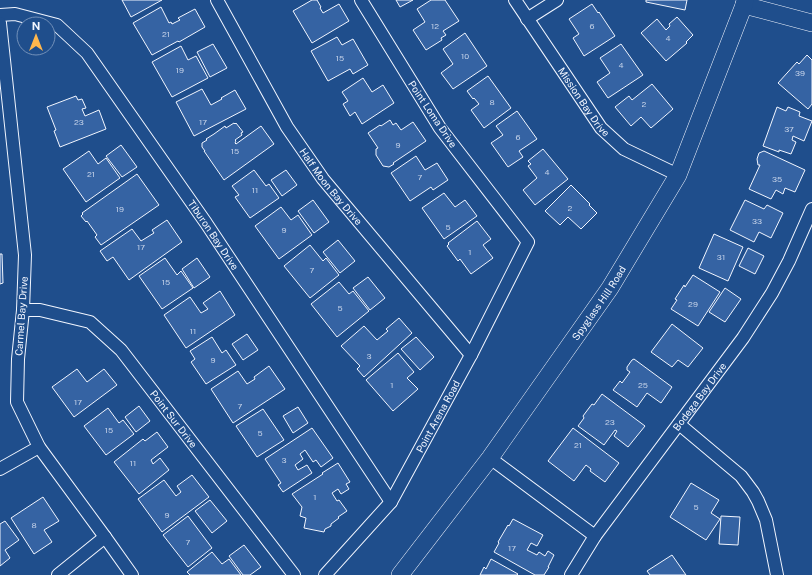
<svg xmlns="http://www.w3.org/2000/svg" width="812" height="575" viewBox="0 0 812 575" font-family="'Public Sans',sans-serif">
<rect width="100%" height="100%" fill="#1f4e8c"/>
<!-- building -->
<path fill="#3563a3" stroke="#f2f6ff" d="M122,0h40l-31,17z
M312,0h5l4,7 -1,1 3,5 16,-9 10,17 -37,22 -19,-32z
M396,0h17l-13,7z
M431,0h14l14,21 -16,10 3,4 -5,3 1,2 -16,10 -13,-20 12,-8 -8,-13z
M646,0h41l-2,10 -39,-8z
M592,4l6,9 1,-1 16,24 -31,20 -11,-18 6,-4 -10,-15z
M161,7l8,16 2,-1 1,2 8,-4 -2,-2 17,-9 10,18 -26,15 -1,-1 -26,14 -19,-32z
M677,17l16,18 -7,7 1,1 -21,18 -25,-28 16,-14 9,11 4,-4 -1,-2z
M465,33l22,33 -34,23 -12,-16 12,-9 -10,-15z
M337,37l5,8 11,-6 15,26 -15,9 -3,-5 -22,12 -17,-30z
M213,44l14,24 -17,9 -13,-25z
M621,44l22,31 -35,23 -11,-16 13,-9 -10,-15z
M181,46l7,14 8,-4 12,22 -36,19 -20,-35z
M807,55l5,5v44l-4,5 -30,-26 19,-21 2,2z
M488,76l23,32 -27,20 -13,-18 8,-6 -5,-6 -1,1 -6,-8z
M363,78l9,14 11,-7 11,18 -32,21 -7,-12 -5,4 -7,-12 5,-3 -6,-9z
M652,84l21,25 -22,19 -10,-11 -10,9 -16,-19 14,-11 3,4z
M202,89l9,16 11,-6 -1,-1 14,-8 11,19 -52,27 -18,-34z
M76,96l2,4 4,-1 4,9 -4,1 3,7 14,-6 7,19 -46,18 -6,-16 2,-1 -9,-23z
M777,107l9,4 2,-4 12,5 -1,4 13,5 -8,20 -11,-5 -1,4 4,2 -5,12 -12,-4v2l-16,-6z
M517,111l20,28 -18,12 4,6 -15,10 -17,-24 12,-8 -7,-9z
M390,120l3,5 3,-2 5,7 12,-8 13,19 -33,22 1,1 -5,3 -6,-1 -7,-11v-6l2,-1 -10,-15 12,-8 1,1z
M234,123l1,1 1,-1 7,9 -2,1 1,2 -7,5 1,1 -1,2 1,1 25,-18 13,18 -50,36 -20,-29h1l-3,-4v-4l5,-3 -1,-1 8,-5 11,-8 1,2z
M121,145l16,22 -15,10 -16,-21z
M543,149l25,30 -33,26 -12,-15 14,-12 -9,-12 3,-2 -3,-3z
M89,151l9,13 8,-6 14,20 -34,24 -23,-33z
M764,151l41,19 -10,22 -10,-4 -2,6 -7,-4 -5,9 -22,-10 11,-24h-2l-1,-6 2,-6z
M416,156l9,14 12,-7 11,17 -15,10 -2,-3 -21,14 -19,-28z
M254,170l12,16 3,-2 10,14 -29,20 -15,-21 4,-2 -7,-9z
M286,170l11,15 -15,11 -11,-16z
M137,174l22,31 -58,40 -6,-8 2,-2 -10,-14 -1,1 -5,-6 2,-2 -1,-1z
M571,185l19,19 -1,1 8,8 -16,16 -13,-12 -8,8 -15,-14z
M444,193l11,14 10,-7 12,16 -33,23 -22,-31z
M313,200l16,22 -15,11 -16,-22z
M745,200l19,9 3,-4 16,8 -12,25 -12,-6 -5,10 -24,-12z
M281,207l10,13 7,-5 14,20 -33,24 -24,-33z
M167,220l15,22 -53,38 -16,-23 -6,4 -7,-10 32,-22 9,12 13,-8 -2,-3z
M477,221l14,18 -8,6 10,13 -22,16 -11,-15 -2,2 -11,-15 2,-2 -1,-1z
M714,234l29,13 -15,34 -29,-13z
M338,240l17,21 -15,12 -17,-21z
M310,245l13,16 3,-3 13,17 -29,23 -26,-32z
M748,248l16,8 -9,18 -16,-8z
M0,254h2l1,29 -3,1z
M165,258l12,17 4,-4 12,17 -31,21 -23,-33z
M197,258l13,19 -16,11 -12,-19z
M693,275l27,17 -22,34 -27,-17 6,-9 -2,-1 9,-14 1,2z
M368,277l17,21 -15,12 -17,-22z
M339,282l10,12 4,-3 16,20 -32,26 -26,-33z
M725,288l16,11 -16,23 -16,-10z
M220,291l15,24 -49,33 -22,-33 26,-18 11,16 7,-4 -5,-6z
M399,318l13,15 -48,44 -7,-8 3,-3 -19,-20 23,-20 13,14 11,-9 -2,-2z
M672,324l31,24 -15,19 -10,-7 -6,7 -21,-15z
M247,334l11,16 -15,10 -11,-16z
M212,337l10,16 4,-3 10,15 -30,19 -15,-22 4,-3 -5,-8z
M416,337l18,20 -14,13 -19,-21z
M398,353l16,19 -7,6 11,11 -25,22 -27,-31z
M634,359l38,28 -11,16 -14,-10 -10,14 -24,-17 7,-9 2,2 8,-11 -3,-2v-3l5,-7z
M269,366l16,23 -52,34 -22,-34 27,-18 9,13 8,-5 -1,-2z
M77,369l10,13 17,-13 13,16 -43,32 -22,-30z
M602,394l43,32 -17,21 -14,-11 3,-5 -2,-1 -11,15 -26,-19 6,-8 -1,-2 9,-12 2,1z
M139,406l11,15 -14,11 -11,-15z
M298,407l10,16 -15,10 -10,-17z
M108,408l11,15 4,-3 11,14 -28,21 -22,-29z
M263,409l21,31 -27,17 -21,-31z
M312,428l21,30 -12,9 -5,-7 -3,2 -8,-12 -5,4 3,5 -8,6 3,5 9,-5 5,8 -29,19 -5,-7 3,-2 -16,-24z
M573,428l46,35 -14,19 -15,-11 1,-2 -5,-4 -12,16 -26,-20z
M157,432l11,15 -17,13 2,4 7,-6 9,12 -30,24 -25,-32 29,-23 2,2z
M338,463l12,19 -4,2 3,5 -8,5 -3,-5 -6,4 5,8 2,-1 8,11 -9,6 1,1 -8,6v2l-6,3 -1,3 -20,-4 2,-10 -6,-2 2,-9 -10,-13 31,-20 -1,-1z
M192,475l17,22 -47,35 -24,-33 26,-19 12,16 5,-4 -4,-6z
M691,483l28,17 -8,13 9,6 -14,21 -36,-23z
M43,497l16,24 -15,9 8,12 -18,12 -23,-36z
M210,500l17,21 -15,12 -17,-22z
M188,516l24,32 -24,19 -25,-32z
M721,516l19,1 -2,28 -19,-1z
M513,519l30,16 -6,11 -6,-3 -4,7 10,5 2,-3 6,4 3,-5 6,4 -6,12h1l-5,8h-9l-41,-23 5,-9 -1,-1 10,-17 1,1z
M5,521l14,19 -14,10 5,8 -10,8v-42z
M244,545l17,22 -11,8h-7l-14,-19z
M212,552l10,12 7,-5 12,16h-51l-3,-3z
M672,555l14,20h-36l-3,-4z
M491,559l27,15 -1,1h-37l4,-8 2,2z"/>
<g fill="none" stroke-linecap="round" stroke-linejoin="round">
<!-- street casing -->
<g stroke="#f2f6ff" stroke-width="14">
<g id="street">
<path id="s1" d="M217,0l70,127 36,52 148,176"/>
<path id="s2" d="M515,0l86,128 23,21 54,26"/>
<path id="s3" d="M0,15l15,-1 42,11 30,28 119,170 185,279"/>
<path d="M527,19l30,-19"/>
<path d="M0,23l25,232 -2,55 -5,49 -1,43 22,45 66,90 27,38"/>
<path id="s4" d="M23,310h17l50,12 31,28 173,225"/>
<path d="M679,424l62,52 12,16 5,9 8,19 11,55"/>
<path d="M490,458l105,78"/>
<path d="M0,469l39,-22"/>
<path d="M58,575l47,-38"/>
<path id="s5" d="M325,575l66,-73 80,-147 57,-113 -88,-114 -79,-128"/>
<path id="s6" d="M571,575l24,-39 148,-198 29,-45 17,-32 23,-52"/>
</g>
</g>
<!-- secondary casing -->
<g stroke="#f2f6ff" stroke-width="18">
<g id="secondary">
<path d="M744,5l68,18"/>
<path id="s7" d="M400,575l90,-117 120,-170 68,-113 66,-170 1,-5"/>
</g>
</g>
<!-- street -->
<use href="#street" stroke="#1f4e8c" stroke-width="12"/>
<!-- secondary -->
<use href="#secondary" stroke="#1f4e8c" stroke-width="17"/>
</g>
<g text-anchor="middle" stroke-width="3" stroke-linejoin="round" paint-order="stroke">
<!-- number labels -->
<g font-size="8" fill="#c3d1e8">
<text x="435" y="29">12</text>
<text x="592" y="29">6</text>
<text x="166" y="37">21</text>
<text x="668" y="41">4</text>
<text x="465" y="59">10</text>
<text x="340" y="61">15</text>
<text x="621" y="68">4</text>
<text x="180" y="73">19</text>
<text x="800" y="76">39</text>
<text x="492" y="105">8</text>
<text x="644" y="107">2</text>
<text x="79" y="125">23</text>
<text x="203" y="125">17</text>
<text x="789" y="132">37</text>
<text x="518" y="140">6</text>
<text x="398" y="148">9</text>
<text x="235" y="154">15</text>
<text x="547" y="175">4</text>
<text x="91" y="177">21</text>
<text x="420" y="180">7</text>
<text x="777" y="182">35</text>
<text x="255" y="193">11</text>
<text x="570" y="211">2</text>
<text x="120" y="212">19</text>
<text x="757" y="224">33</text>
<text x="448" y="230">5</text>
<text x="284" y="233">9</text>
<text x="141" y="250">17</text>
<text x="470" y="255">1</text>
<text x="721" y="260">31</text>
<text x="312" y="273">7</text>
<text x="166" y="285">15</text>
<text x="693" y="307">29</text>
<text x="340" y="311">5</text>
<text x="193" y="334">11</text>
<text x="369" y="359">3</text>
<text x="213" y="363">9</text>
<text x="392" y="388">1</text>
<text x="643" y="388">25</text>
<text x="78" y="405">17</text>
<text x="240" y="409">7</text>
<text x="610" y="425">23</text>
<text x="109" y="433">15</text>
<text x="260" y="436">5</text>
<text x="578" y="448">21</text>
<text x="284" y="463">3</text>
<text x="133" y="466">11</text>
<text x="315" y="500">1</text>
<text x="696" y="510">5</text>
<text x="167" y="518">9</text>
<text x="34" y="528">8</text>
<text x="188" y="545">7</text>
<text x="512" y="551">17</text>
</g>
<!-- street labels -->
<g font-size="10" fill="#f2f6ff" stroke="#1f4e8c">
<text dy="4" stroke="none"><textPath href="#s2" startOffset="123">Mission Bay Drive</textPath></text>
<text transform="translate(433 114) rotate(56)" y="4">Point Loma Drive</text>
<text dy="4" stroke="none"><textPath href="#s1" startOffset="219">Half Moon Bay Drive</textPath></text>
<text dy="4" stroke="none"><textPath href="#s3" startOffset="321">Tiburon Bay Drive</textPath></text>
<text dy="4" stroke="none"><textPath href="#s7" startOffset="337">Spyglass Hill Road</textPath></text>
<text transform="translate(21 316) rotate(-86)" y="4">Carmel Bay Drive</text>
<text dy="4" stroke="none"><textPath href="#s6" startOffset="220">Bodega Bay Drive</textPath></text>
<text dy="4" stroke="none"><textPath href="#s5" startOffset="196">Point Arena Road</textPath></text>
<text dy="4" stroke="none"><textPath href="#s4" startOffset="197">Point Sur Drive</textPath></text>
</g>
</g>
<!-- north arrow -->
<g transform="translate(36 36)"><circle r="19" fill="#1f4e8c" stroke="#7391ba"/>
<path d="M0-3L7 15L0 10L-7 15Z" fill="#ffb74d"/>
<text y="-6" font-size="11" font-weight="bold" text-anchor="middle" fill="#f2f6ff">N</text>
</g>
</svg>
